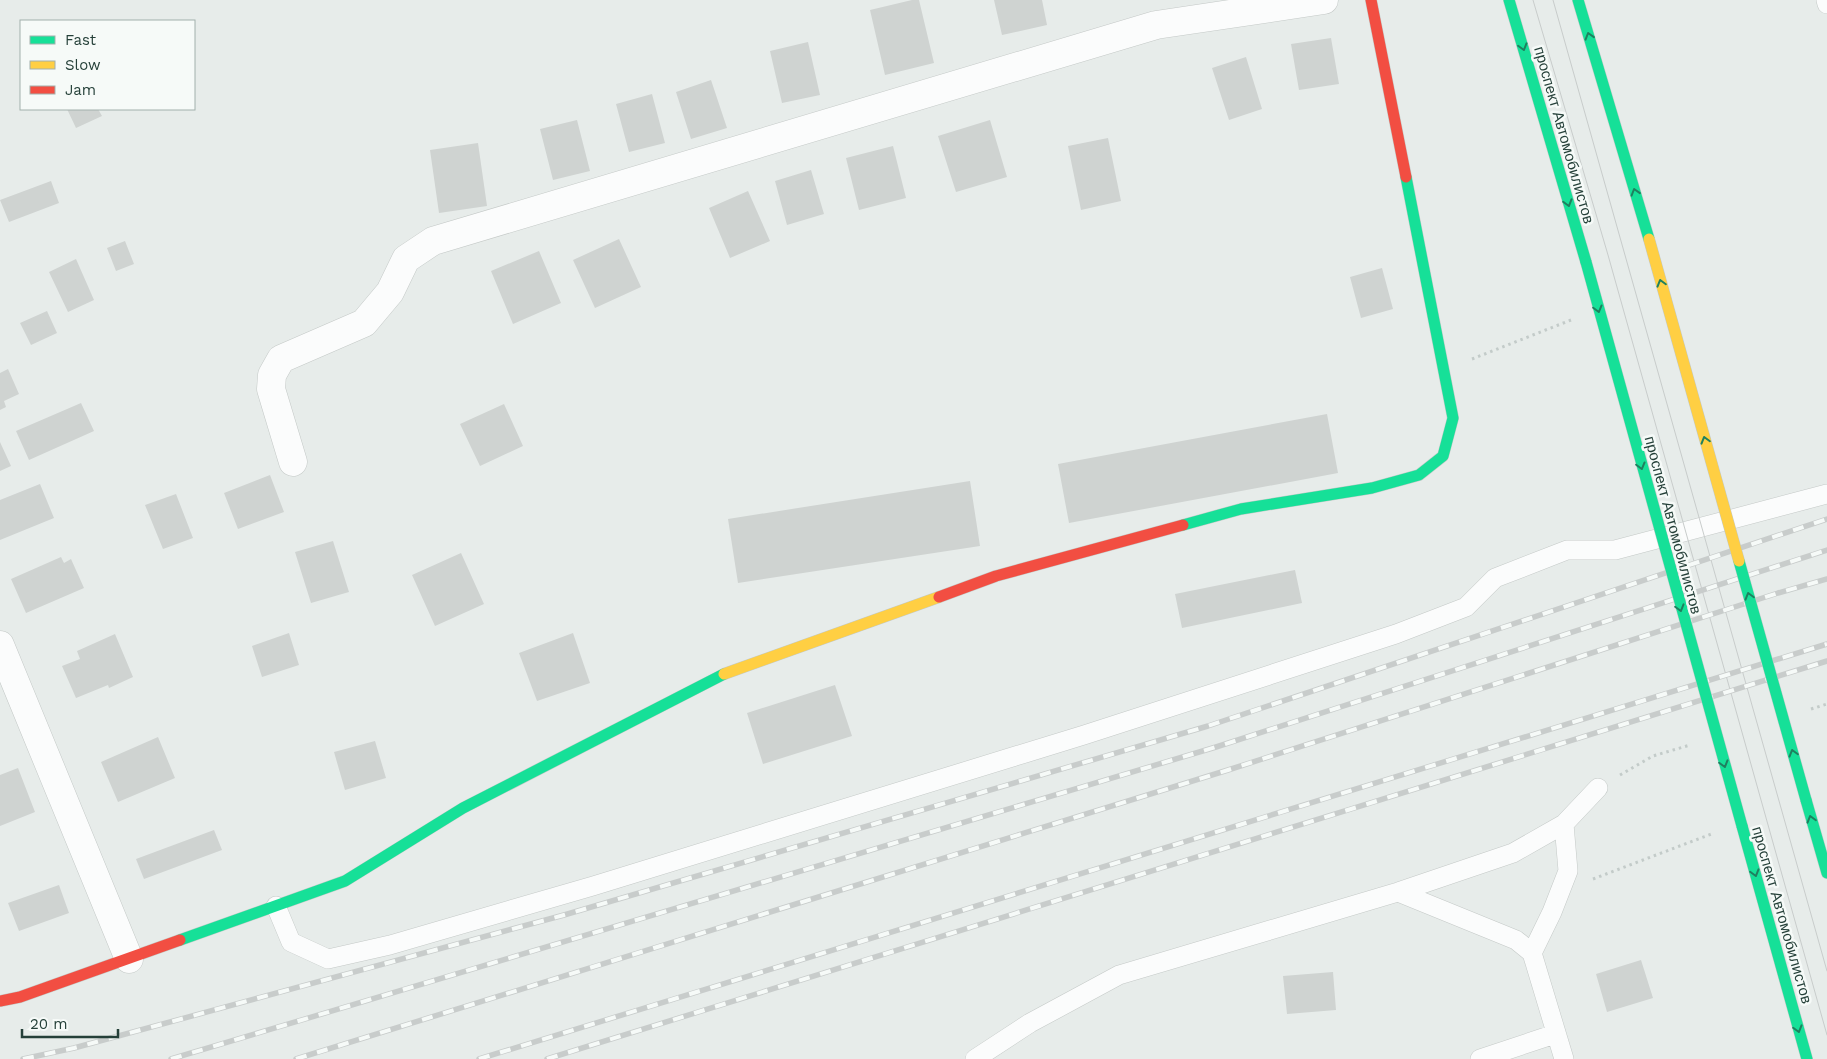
<svg xmlns="http://www.w3.org/2000/svg" width="1827" height="1059" viewBox="0 0 1827 1059" font-family="'Work Sans',sans-serif">
<rect width="100%" height="100%" fill="#e7ecea"/>
<!-- building -->
<path fill="#cfd3d1" d="M912,0h7l15,63 -49,12 -15,-65z
M994,0h48l5,25 -45,10z
M1331,38l8,46 -40,6 -8,-46z
M808,42l12,53 -38,8 -12,-52z
M1246,57l16,52 -33,11 -17,-52z
M711,80l16,48 -36,11 -15,-47z
M652,94l13,49 -36,9 -13,-48z
M67,109h31l4,7 -26,12z
M577,120l13,51 -37,9 -13,-51z
M990,120l17,57 -51,15 -18,-56z
M1108,138l13,63 -40,9 -13,-64z
M478,143l9,63 -48,7 -9,-63z
M893,146l13,52 -47,12 -13,-52z
M811,170l13,44 -37,11 -12,-44z
M51,181l8,22 -50,19 -9,-22z
M748,191l22,50 -40,17 -21,-50z
M619,239l22,48 -46,21 -22,-48z
M125,241l9,23 -18,7 -9,-23z
M539,251l22,52 -48,21 -22,-53z
M76,259l18,41 -26,12 -19,-40z
M1382,268l11,41 -32,9 -11,-41z
M47,311l10,22 -26,12 -11,-22z
M8,369l11,25 -15,7 2,6 -6,3v-37z
M81,403l13,28 -65,29 -13,-29z
M504,404l19,42 -43,20 -20,-42z
M1327,414l11,59 -269,50 -11,-59z
M0,442l11,24 -11,5z
M270,475l14,37 -46,17 -14,-36z
M970,481l10,65 -242,37 -10,-64z
M40,484l14,34 -54,22v-40z
M176,494l17,44 -30,11 -18,-44z
M333,541l16,51 -38,11 -16,-51z
M461,553l23,51 -49,22 -23,-51z
M61,557l3,6 7,-4 13,29 -58,25 -15,-34z
M1295,570l7,33 -120,25 -7,-34z
M289,633l10,32 -37,12 -10,-31z
M573,633l17,50 -53,18 -18,-48z
M115,634l18,43 -24,11 -1,-3 -32,13 -14,-32 18,-7 -3,-8z
M835,685l17,51 -89,28 -16,-51z
M158,737l17,41 -57,24 -17,-40z
M375,741l11,37 -41,12 -11,-38z
M18,768l17,44 -35,14v-51z
M214,830l8,20 -78,29 -8,-20z
M59,885l10,28 -50,18 -11,-28z
M1641,960l12,38 -46,14 -11,-38z
M1333,972l3,38 -49,4 -4,-38z"/>
<g fill="none" stroke-linecap="round" stroke-linejoin="round">
<!-- lane casing -->
<g stroke="#c4c9c7" stroke-width="20">
<path id="lane" d="M1826,0l1,4
M1398,892l118,48 16,13 32,106
M276,906l15,36 37,17 62,-14 203,-59 491,-151 312,-101 70,-27 29,-29 72,-28h48l212,-56
M1532,953l20,-41 16,-41 -4,-47
M975,1059l55,-36 89,-48 279,-83 115,-39 51,-29 34,-36
M1480,1059l75,-25"/>
</g>
<!-- street casing -->
<g stroke="#c4c9c7" stroke-width="29">
<path id="street" d="M293,462l-22,-73 1,-14 9,-16 83,-36 26,-31 16,-33 27,-18 723,-216 168,-25
M0,645l129,314"/>
</g>
<!-- fast casing -->
<g stroke="#c3cac7" stroke-width="12">
<path id="fast" d="M1509,0l77,262
M1578,0l71,239
M1183,525l58,-16 131,-21 47,-13 24,-19 10,-38 -47,-241
M1806,800l21,73
M1742,826l65,233
M180,940l165,-59 118,-73 261,-134"/>
</g>
<!-- slow casing -->
<g stroke="#c3cac7" stroke-width="12">
<path id="slow" d="M724,674l215,-77"/>
</g>
<!-- jam casing -->
<g stroke="#c3cac7" stroke-width="12">
<path id="jam" d="M1371,0l35,177
M939,597l57,-21 187,-51
M0,1001l20,-4 160,-57"/>
</g>
<!-- path -->
<path stroke="#c3cbc9" stroke-width="3" stroke-dasharray="2.5 4" stroke-linecap="butt" d="M1472,359l99,-39
M1811,709l16,-5
M1620,775l33,-19 37,-11
M1593,879l121,-46"/>
<!-- lane -->
<use href="#lane" stroke="#fbfcfc" stroke-width="19"/>
<!-- street -->
<use href="#street" stroke="#fbfcfc" stroke-width="28"/>
<!-- fast -->
<use href="#fast" stroke="#16e098" stroke-width="11"/>
<!-- slow -->
<use href="#slow" stroke="#ffcf43" stroke-width="11"/>
<!-- jam -->
<use href="#jam" stroke="#f24e42" stroke-width="11"/>
<!-- tram -->
<path stroke="#c8cccb" stroke-width="1" d="M1533,0l75,255 219,780
M1553,0l274,971"/>
<!-- rail casing -->
<g stroke="#c8cccb" stroke-width="5.5">
<path id="rail" d="M23,1059l51,-11 490,-133 644,-189 619,-207
M171,1059l1045,-312 611,-197
M296,1059l932,-289 550,-177 49,-14
M479,1059l1348,-415
M547,1059l1280,-398"/>
</g>
<!-- rail -->
<use href="#rail" stroke="#f6faf8" stroke-width="4" stroke-dasharray="11" stroke-linecap="butt"/>
<!-- fast-bridge casing -->
<g stroke="#c2cac9" stroke-width="12" stroke-linecap="butt">
<path id="fast-bridge" d="M1586,262l156,564
M1739,561l67,239"/>
</g>
<!-- slow-bridge casing -->
<g stroke="#c2cac9" stroke-width="12" stroke-linecap="butt">
<path id="slow-bridge" d="M1649,239l90,322"/>
</g>
<!-- fast-bridge -->
<use href="#fast-bridge" stroke="#16e098" stroke-width="11"/>
<!-- slow-bridge -->
<use href="#slow-bridge" stroke="#ffcf43" stroke-width="11"/>
</g>
<!-- one-way arrows -->
<defs><path id="oneway-chevron" d="M-2-3.5L2.5 0L-2 3.5" fill="none" stroke-width="1.6" stroke-linecap="round" stroke-linejoin="round" transform="scale(1.25)"/></defs>
<g stroke="#1f805f">
<use href="#oneway-chevron" transform="translate(1589 36) rotate(-107)"/>
<use href="#oneway-chevron" transform="translate(1523 47) rotate(74)"/>
<use href="#oneway-chevron" transform="translate(1635 192) rotate(-107)"/>
<use href="#oneway-chevron" transform="translate(1568 203) rotate(74)"/>
<use href="#oneway-chevron" transform="translate(1661 283) rotate(-106)"/>
<use href="#oneway-chevron" transform="translate(1598 309) rotate(75)"/>
<use href="#oneway-chevron" transform="translate(1705 440) rotate(-106)"/>
<use href="#oneway-chevron" transform="translate(1641 466) rotate(75)"/>
<use href="#oneway-chevron" transform="translate(1749 596) rotate(-106)"/>
<use href="#oneway-chevron" transform="translate(1680 608) rotate(74)"/>
<use href="#oneway-chevron" transform="translate(1793 753) rotate(-106)"/>
<use href="#oneway-chevron" transform="translate(1724 764) rotate(74)"/>
<use href="#oneway-chevron" transform="translate(1811 819) rotate(-106)"/>
<use href="#oneway-chevron" transform="translate(1755 873) rotate(74)"/>
<use href="#oneway-chevron" transform="translate(1798 1029) rotate(74)"/>
</g>
<g text-anchor="middle" stroke-width="5" stroke-linejoin="round" paint-order="stroke">
<!-- street labels -->
<g font-size="15" fill="#254039" stroke="#f6faf8">
<text transform="translate(1564 135) rotate(74)" y="5">проспект Автомобилистов</text>
<text transform="translate(1673 525) rotate(75)" y="5">проспект Автомобилистов</text>
<text transform="translate(1782 915) rotate(74)" y="5">проспект Автомобилистов</text>
</g>
</g>
<!-- legend -->
<rect x="20" y="20" width="175" height="90" fill="#f6faf8" stroke="#a2b0ac"/>
<rect x="30" y="36" width="25" height="8" fill="#16e098" stroke="#a2b0ac"/>
<text x="65" y="45" font-size="15" fill="#254039">Fast</text>
<rect x="30" y="61" width="25" height="8" fill="#ffcf43" stroke="#a2b0ac"/>
<text x="65" y="70" font-size="15" fill="#254039">Slow</text>
<rect x="30" y="86" width="25" height="8" fill="#f24e42" stroke="#a2b0ac"/>
<text x="65" y="95" font-size="15" fill="#254039">Jam</text>
<!-- scale -->
<path d="M22 1029v8h96v-8" fill="none" stroke="#254039" stroke-width="2.5"/>
<text x="30" y="1029" font-size="15" fill="#254039" stroke="#f6faf8" stroke-width="4" paint-order="stroke">20 m</text>
</svg>
